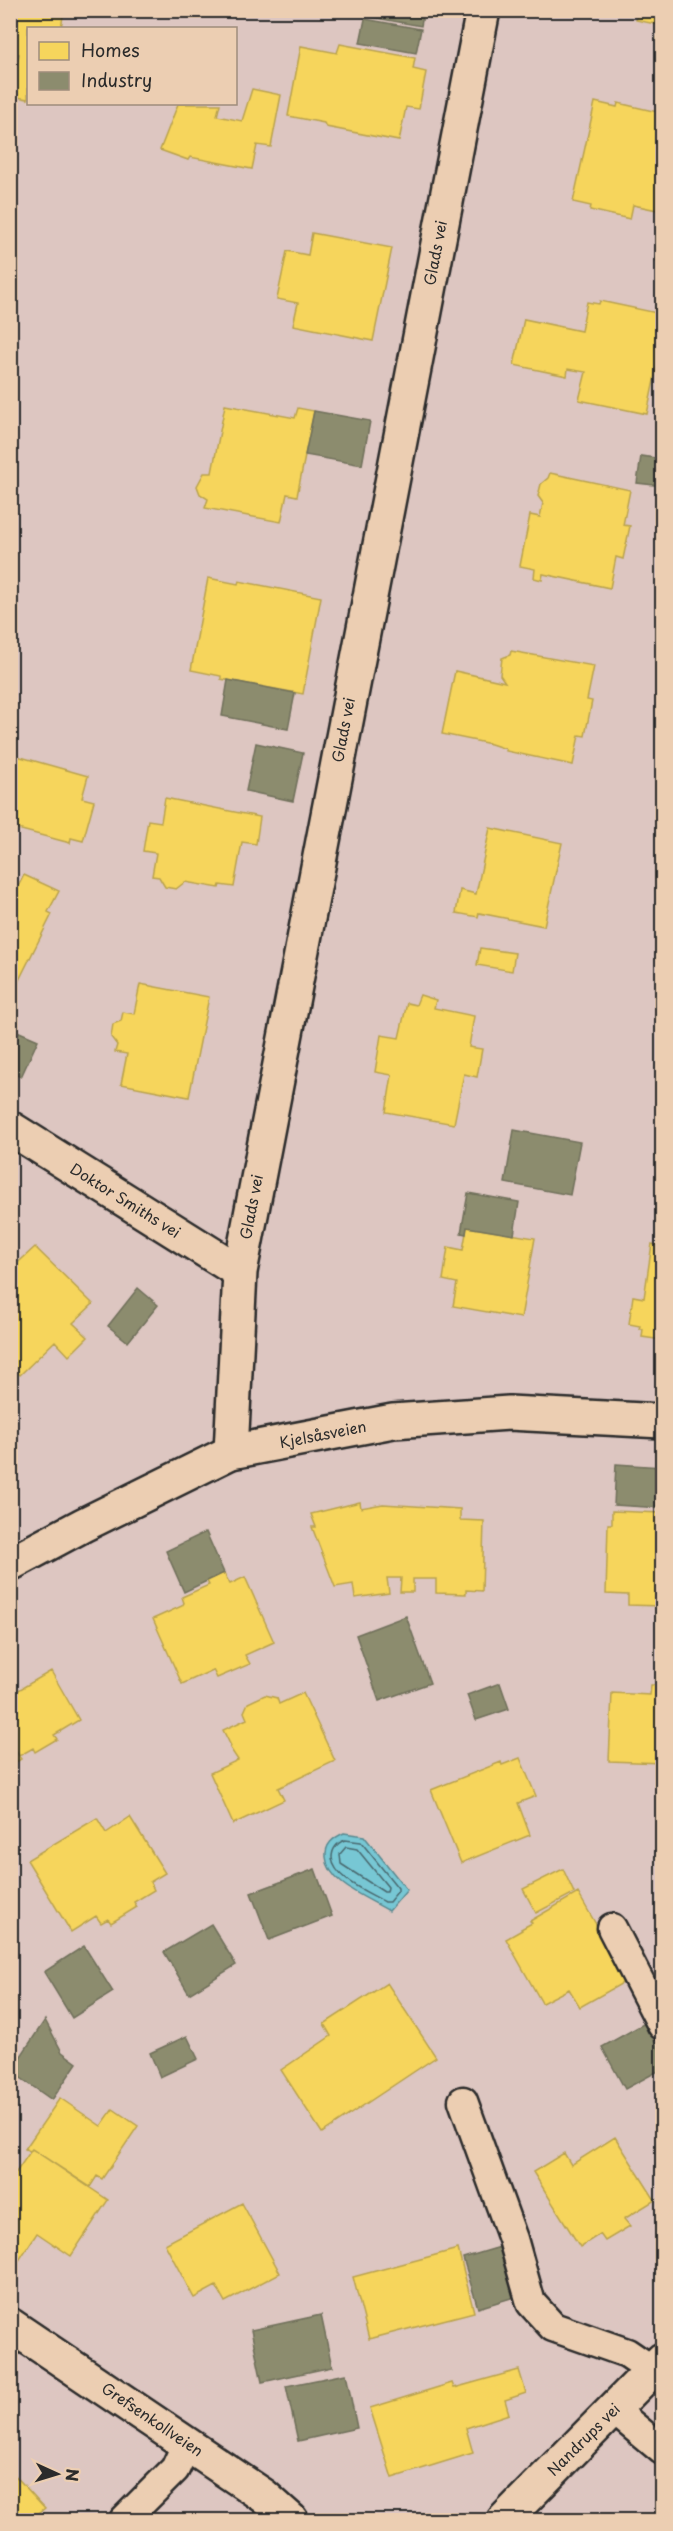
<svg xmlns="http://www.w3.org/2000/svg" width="673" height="2531" viewBox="0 0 673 2531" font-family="'Playpen Sans',sans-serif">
<rect width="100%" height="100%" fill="#ddc6c1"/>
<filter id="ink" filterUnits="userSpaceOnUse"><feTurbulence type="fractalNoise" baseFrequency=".0167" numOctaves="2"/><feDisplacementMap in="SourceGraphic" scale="12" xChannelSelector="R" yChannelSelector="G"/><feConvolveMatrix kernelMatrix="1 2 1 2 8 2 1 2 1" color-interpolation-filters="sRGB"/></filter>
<g filter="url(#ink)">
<!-- water -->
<path fill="#77c7d4" stroke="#598990" stroke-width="1.5" d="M344,1833l20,3 43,54 -18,21c-21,-13 -61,-27 -63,-54 -1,-13 7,-19 18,-24z"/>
<!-- homes -->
<path fill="#f6d55c" stroke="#b9a24d" stroke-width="1.5" d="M10,10h54l-3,18h-33v71l-17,-3 8,-42 -9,-1z
M638,10l24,1v31l-5,-1 3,-16 -24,-5z
M340,44l75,14 -2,11 13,3 -7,37 -13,-2 -7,34 -73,-14 -2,-4 -36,-7 13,-70 36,7z
M252,89l29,6 -10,52 -14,-2 -5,24 -62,-12 -2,3 -28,-10 18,-46h42l-3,12 25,5z
M595,102l22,5 1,-4 44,10v98l-29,-6 -3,14 -40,-9 1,-4 -18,-4z
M312,233l80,15 -19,93 -80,-16 5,-22 -21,-4 10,-48 21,4z
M600,301l62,13v28l-15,72 -68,-14 7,-28 -18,-3 -1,7 -53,-11 10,-46 57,12 6,-29 12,2z
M225,405l70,13 3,-10 16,3 -17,85 -10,-2 -6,28 -76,-14 3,-9 -8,-5 -3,-8 7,-13h8z
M550,473l80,17 -7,35 7,1 -7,33 -7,-2 -6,31 -67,-14 -1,6 -8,-2 1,-9 -15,-3 10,-51 10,2 3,-14 -5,-7 3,-12 7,-6z
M208,578l30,6 1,-3 82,16 -18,97 -82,-15v-3l-30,-6z
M511,651l83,15 -7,34 5,1 -7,35 -6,-1 -6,30 -67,-14v-2l-15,-5 -49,-10 13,-63 50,11 -5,-7 2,-17 8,-3z
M10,754l78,22 -6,22 12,3 -11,40 -12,-3 -1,5 -60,-16z
M165,798l95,19 -4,27 -14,-2 -8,45 -14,-2 -1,3 -34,-6 -9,7 -11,-2 -6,-10 -7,-1 4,-23 -13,-2 5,-31 13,2z
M490,828l72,15 -18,83 -65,-13 -1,4 -22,-4 4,-23 16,4z
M24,875l35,16 -11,21 4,2 -35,70 -7,-3v-79z
M480,948l35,5 -3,18 -35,-6z
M140,984l69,13 -20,100 -68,-13 6,-30 -12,-2 2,-7 -6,-8 2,-13 8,-3 2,-9 11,2z
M420,995l16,5 -2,8 40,8 -5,31 13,2 -5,28 -13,-3 -10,50 -68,-12 6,-37 -17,-3 6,-37 18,3 8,-35 9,2z
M660,1127l2,1v28h-6z
M467,1227l68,11 -14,80 -68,-12 4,-23 -14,-3 5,-33 15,3z
M652,1244l10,2v94l-20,-3 1,-8h-4l1,-3 -11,-2 4,-28 11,2z
M35,1247l58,57 -20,19 15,14 -19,19 -14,-15 -35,34 -10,-9v-96z
M360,1502l1,6 22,-4 77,5v11l24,1 -2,70 -16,-1v4l-30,-1v-14h-23v13h-13l1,-14h-14l2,15 -34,5 -2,-14 -18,3 -23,-60h4l-5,-13z
M612,1511l50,2v93l-34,-1v-10l-22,-1 2,-70h4z
M224,1573l6,11 15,-7 29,65 -29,13 5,9 -33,14 -4,-8 -31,14 -29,-65 29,-13 2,-3 -2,-6 27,-12 -2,-4z
M51,1671l28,49 -25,15 3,4 -22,13 -2,-4 -14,8 -9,-15v-46z
M651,1685h11v78l-53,-2 3,-68 38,2z
M303,1693l32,68 -57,27 6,12 -51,24 -23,-51 28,-13 -8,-12 1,-2 -8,-16 24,-11 -3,-7 4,-9 17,-8 12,3 2,6z
M10,1741l11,18 -11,7z
M520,1758l16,38 -18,7 12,32 -69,28 -30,-73 70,-28 1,3z
M130,1817l35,56 -15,9 4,8 -20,12 3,5 -26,16 -3,-4 -7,4 -5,-7 -25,16 -44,-72 70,-42 9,15z
M563,1869l11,24 -38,20 -13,-24z
M578,1893l50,87 -48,27 -11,-18 -27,14 -36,-64 16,-9 -1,-1 11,-6 -2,-2z
M387,1983l49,74 -114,76 -41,-63 50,-34 -7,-12z
M10,2037l8,5 -8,12z
M60,2098l41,28 12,-17 25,17 -36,53 -5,-3 -7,11 -58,-38 -2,2 -5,-2z
M615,2137l40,63 -31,19 6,7 -25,15 -5,-7 -20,13 -47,-75 31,-19 7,12z
M32,2149l76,51 -37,56 -34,-23 -23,35 -4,-2v-85z
M242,2203l38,70 -55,29 -9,-16 -22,12 -29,-54z
M458,2249l16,63 -105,27 -16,-62z
M519,2370l7,23 -21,7 4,14 -43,14 7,25 -81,25 -22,-70 82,-25 2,5z
M10,2470l35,38 -12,10 2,2h-25z"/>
<!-- industry -->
<path fill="#8c8c6e" stroke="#6f6f5a" stroke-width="1.5" d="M371,10h53l-3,16 -51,-9z
M365,19l56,10 -5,24 -56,-10z
M662,224v38l-6,-1z
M314,411l56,10 -8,44 -57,-10z
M641,456l21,3v27l-25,-3z
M228,680l67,13 -7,36 -66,-13z
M256,743l47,10 -10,48 -47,-10z
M10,1028l28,12 -17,37 -11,-5z
M514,1130l66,12 -10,53 -65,-12z
M468,1193l51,9 -5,33 -47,-8 -1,7 -5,-1z
M138,1288l20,17 -30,37 -20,-16z
M616,1464l46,3v41l-48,-3z
M206,1532l18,41 -40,19 -18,-41z
M406,1616l24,67 -51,18 -23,-66z
M500,1683l9,26 -33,11 -9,-25z
M315,1869l17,47 -63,24 -18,-47z
M211,1924l25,41 -47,29 -25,-42z
M84,1946l29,46 -41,26 -28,-46z
M45,2020l17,32 15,11 -25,37 -41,-29z
M645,2023l17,32v14l-37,20 -23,-42z
M187,2036l11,23 -38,18 -10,-24z
M507,2245l14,50 -43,13 -15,-50z
M321,2315l11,52 -70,15 -11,-52z
M346,2374l11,54 -59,13 -12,-55z"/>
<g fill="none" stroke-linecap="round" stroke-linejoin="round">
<!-- shore -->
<path stroke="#49696f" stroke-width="1.5" d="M345,1840l16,2 37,46v3l-9,11h-4c-17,-10 -51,-23 -53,-44 0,-10 5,-15 13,-18z
M346,1847l11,2 31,38 -1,5h-3l-43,-28 -1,-10z"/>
<!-- service casing -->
<g stroke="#2b2b2b" stroke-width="33">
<path id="service" d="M612,1928l50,97
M463,2101l50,138 18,64 22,24 74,26 25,17
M614,2410l48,40
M124,2520l51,-51 12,-26"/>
</g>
<!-- minor casing -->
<g stroke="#2b2b2b" stroke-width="38">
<path id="minor" d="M10,1128l230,144
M231,1452l9,-180 243,-1262
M504,2520l158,-160"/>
</g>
<!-- tertiary casing -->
<g stroke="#2b2b2b" stroke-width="38">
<path id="tertiary" d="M10,1564l73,-39 148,-73 162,-31 116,-8 153,8
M10,2325l254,171 27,24"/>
</g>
<!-- service -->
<use href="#service" stroke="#ecceb2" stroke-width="28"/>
<!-- minor -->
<use href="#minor" stroke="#ecceb2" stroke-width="33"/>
<!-- tertiary -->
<use href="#tertiary" stroke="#ecceb2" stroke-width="33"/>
</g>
</g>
<g text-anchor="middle" stroke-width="6" stroke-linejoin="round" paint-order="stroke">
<!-- street labels -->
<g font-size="15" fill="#2b2b2b" stroke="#ecceb2">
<text transform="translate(436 253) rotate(-79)" y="5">Glads vei</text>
<text transform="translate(344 730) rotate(-79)" y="5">Glads vei</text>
<text transform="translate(125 1201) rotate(32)" y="5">Doktor Smiths vei</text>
<text transform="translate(252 1207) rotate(-79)" y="5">Glads vei</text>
<text transform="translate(323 1435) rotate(-11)" y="5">Kjelsåsveien</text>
<text transform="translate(152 2420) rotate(34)" y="5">Grefsenkollveien</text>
<text transform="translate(584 2440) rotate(-45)" y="5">Nandrups vei</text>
</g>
</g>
<!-- margin -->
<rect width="673" height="2531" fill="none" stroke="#ecceb2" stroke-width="36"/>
<rect x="18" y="18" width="637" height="2495" fill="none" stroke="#2b2b2b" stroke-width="2" filter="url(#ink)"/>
<!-- legend -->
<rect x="27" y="27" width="210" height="78" fill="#ecceb2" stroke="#9f8d7c" stroke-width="1.5"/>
<rect x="39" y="42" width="30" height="18" fill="#f6d55c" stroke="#9f8d7c" stroke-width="1.5"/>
<text x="81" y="57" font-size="18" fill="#2b2b2b">Homes</text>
<rect x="39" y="72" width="30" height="18" fill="#8c8c6e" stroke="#9f8d7c" stroke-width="1.5"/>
<text x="81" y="87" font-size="18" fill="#2b2b2b">Industry</text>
<!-- north arrow -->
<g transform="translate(57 2474) rotate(94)" stroke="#ecceb2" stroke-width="4.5" paint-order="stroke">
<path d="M0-4.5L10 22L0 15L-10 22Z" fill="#2b2b2b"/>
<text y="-9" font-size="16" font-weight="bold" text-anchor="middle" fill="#2b2b2b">N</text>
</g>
</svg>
